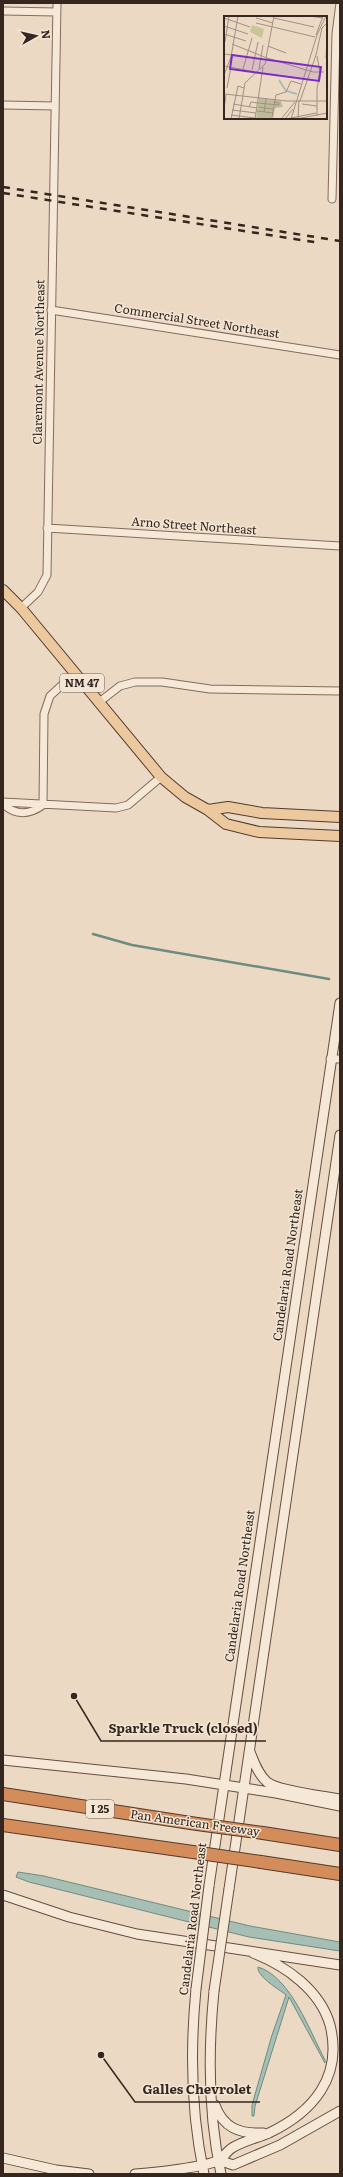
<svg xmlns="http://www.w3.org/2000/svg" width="343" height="2177" viewBox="0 0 343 2177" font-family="Literata,serif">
<rect width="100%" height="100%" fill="#ebd9c4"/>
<!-- water -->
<path fill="#a6beb3" stroke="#6d8c80" d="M18,1872l26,4 206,50 90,16v9l-91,-14 -220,-55 -13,-5z
M258,1967c33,10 52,65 67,93v3l-36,-66 -34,109 -1,10h-2v-11l20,-70 14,-40c-7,-6 -29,-18 -28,-28z"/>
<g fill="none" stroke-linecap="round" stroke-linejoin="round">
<!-- stream -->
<path stroke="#6d8c80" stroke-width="2.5" d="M93,934l39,11 197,34"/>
<!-- street casing -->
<g stroke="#846b5c" stroke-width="9">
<path id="street" d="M3,11l53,1
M3,105l52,1
M332,199l4,-165 4,-31
M51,310l289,45
M47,528l293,18
M21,608l17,-16 9,-17 10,-572
M98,703l22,-17 15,-4h27l48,7 130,2
M3,802l113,6 12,-3 33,-28
M3,804c13,12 26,11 40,1
M43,805l1,-91 6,-18 24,-22
M330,1059h10"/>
</g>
<!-- secondary casing -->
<g stroke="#664d3f" stroke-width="11">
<path id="secondary" d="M250,1752c4,10 8,22 17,30 11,9 57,14 73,17
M3,1760l183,19 90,14 64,13
M209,1886l131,-883
M229,1889l111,-754
M3,1895l66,22 68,17 203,31
M196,1989c-6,62 -5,124 8,185
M214,1991c-6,61 -6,123 7,183
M215,2105c8,23 25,29 48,28
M3,2158l53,12 33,4
M219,2160l14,5 47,-20 60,-34
M135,2174c17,-1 72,-7 84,-14 5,-3 8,-9 13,-12 11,-7 25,-10 37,-15 44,-21 74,-56 61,-108 -10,-35 -44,-59 -77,-72"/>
</g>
<!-- primary casing -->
<g stroke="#523b30" stroke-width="12">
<path id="primary" d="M3,590l18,18 140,169 24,20 23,13 18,14 33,8 81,4
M208,810l20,-3 34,6 78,4"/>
</g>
<!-- highway casing -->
<g stroke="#523b30" stroke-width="14">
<path id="highway" d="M3,1794l194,30
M3,1825l190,27
M263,1833l77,12
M261,1862l79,12"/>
</g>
<!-- street -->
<use href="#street" stroke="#f6e8d7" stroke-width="7"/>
<!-- secondary -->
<use href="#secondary" stroke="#f6e8d7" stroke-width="9"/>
<!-- primary -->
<use href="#primary" stroke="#ecc89f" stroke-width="10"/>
<!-- highway -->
<use href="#highway" stroke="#d48c5b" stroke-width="12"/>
<!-- rail -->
<path stroke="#35261f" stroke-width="2.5" stroke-dasharray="7 7" stroke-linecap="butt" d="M3,187l337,54
M3,193l317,50"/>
<!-- secondary-bridge casing -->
<g stroke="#664d3f" stroke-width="11" stroke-linecap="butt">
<path id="secondary-bridge" d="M196,1989l13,-103
M214,1991l15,-102"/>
</g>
<!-- highway-bridge casing -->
<g stroke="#523b30" stroke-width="14" stroke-linecap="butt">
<path id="highway-bridge" d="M197,1824l66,9
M193,1852l68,10"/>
</g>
<!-- secondary-bridge -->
<use href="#secondary-bridge" stroke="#f6e8d7" stroke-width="9"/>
<!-- highway-bridge -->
<use href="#highway-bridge" stroke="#d48c5b" stroke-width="12"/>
</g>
<g text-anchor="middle" stroke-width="3" stroke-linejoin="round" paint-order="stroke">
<!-- shield labels -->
<g fill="#f3e5d3" stroke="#6e5f55" stroke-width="1">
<rect x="60" y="674" width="44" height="18" rx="3"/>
<rect x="86" y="1800" width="28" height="18" rx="3"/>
</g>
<g font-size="11" font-weight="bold" fill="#35261f">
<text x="82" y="687">NM 47</text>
<text x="100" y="1813">I 25</text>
</g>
<!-- street labels -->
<g font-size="12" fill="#35261f" stroke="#f3e5d3">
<text transform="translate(197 321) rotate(9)" y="4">Commercial Street Northeast</text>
<text transform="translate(39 362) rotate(-89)" y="4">Claremont Avenue Northeast</text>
<text transform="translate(194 526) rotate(4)" y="4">Arno Street Northeast</text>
<text transform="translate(288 1265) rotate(-82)" y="4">Candelaria Road Northeast</text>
<text transform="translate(240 1586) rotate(-82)" y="4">Candelaria Road Northeast</text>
<text transform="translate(195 1823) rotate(8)" y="4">Pan American Freeway</text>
<text transform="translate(193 1919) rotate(-83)" y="4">Candelaria Road Northeast</text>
</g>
</g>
<!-- overview -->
<g transform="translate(224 16)">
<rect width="103" height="103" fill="#ebd9c4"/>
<path d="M28,9l12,4 -2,9 -12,-6z" fill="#c8c699"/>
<path d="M35,82l22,3 2,6 -8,1 -2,11h-17z" fill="#bebc98"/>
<path fill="none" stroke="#a6beb3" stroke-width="2" d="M55,64l7,11 11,3"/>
<path fill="none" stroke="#a29182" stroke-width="1" d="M85,0l14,2M0,2l26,9M32,2l17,5M50,2l40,9M32,7l59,14M0,10l24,8M0,18l22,7M92,19l7,-19M1,26l4,-26M8,28l35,14 46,14h11M44,30l18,7M0,38l16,2M93,40l3,16 -3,17v27M42,42l8,-42M102,42l1,-20M0,50l31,6M19,53l9,-31M35,53l4,-24M28,54l6,-28M0,59l7,-18 7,-41M3,72l4,-21M0,78l63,7h40M76,85l16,-46 6,-27 5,-5M34,87l21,2v-2l-5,-1M9,88l24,4M78,88l15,2M25,91l2,-5 7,1M34,91l15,2M0,93l2,-14M8,94l24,3M33,95l16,2M40,96l2,-13M7,99l24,3M48,101l4,-22 10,-3 5,-11 10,3M7,103l7,-33 6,2M15,103l6,-36 20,-19 2,-6M31,103l8,-52M57,103l14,-17M61,103l8,-10M62,103l30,-6M67,103l26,-84 9,-19M72,103l31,-6M74,103l1,-19"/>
<path fill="#7b2cbf" fill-opacity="0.15" stroke="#7b2cbf" stroke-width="2" d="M8,39l89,12 -2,14 -89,-12z"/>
<rect width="103" height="103" fill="none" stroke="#35261f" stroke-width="2"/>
</g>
<!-- callouts -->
<path fill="none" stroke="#35261f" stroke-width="1.5" d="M74 1696L101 1741H266M101 2055L135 2102H260"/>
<g fill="#35261f" stroke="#f3e5d3" stroke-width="1.5">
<circle cx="74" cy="1696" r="4"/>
<circle cx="101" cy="2055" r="4"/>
</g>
<g font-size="13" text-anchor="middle" font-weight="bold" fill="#35261f" stroke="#f3e5d3" stroke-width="3" stroke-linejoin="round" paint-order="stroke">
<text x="183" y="1733">Sparkle Truck (closed)</text>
<text x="197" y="2094">Galles Chevrolet</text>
</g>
<!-- border -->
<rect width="343" height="2177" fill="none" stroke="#35261f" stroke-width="8"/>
<!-- north arrow -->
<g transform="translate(36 36) rotate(82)" stroke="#f3e5d3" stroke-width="3" paint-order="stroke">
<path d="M0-3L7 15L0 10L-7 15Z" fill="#35261f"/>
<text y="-6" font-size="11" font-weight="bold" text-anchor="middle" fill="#35261f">N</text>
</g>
</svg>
